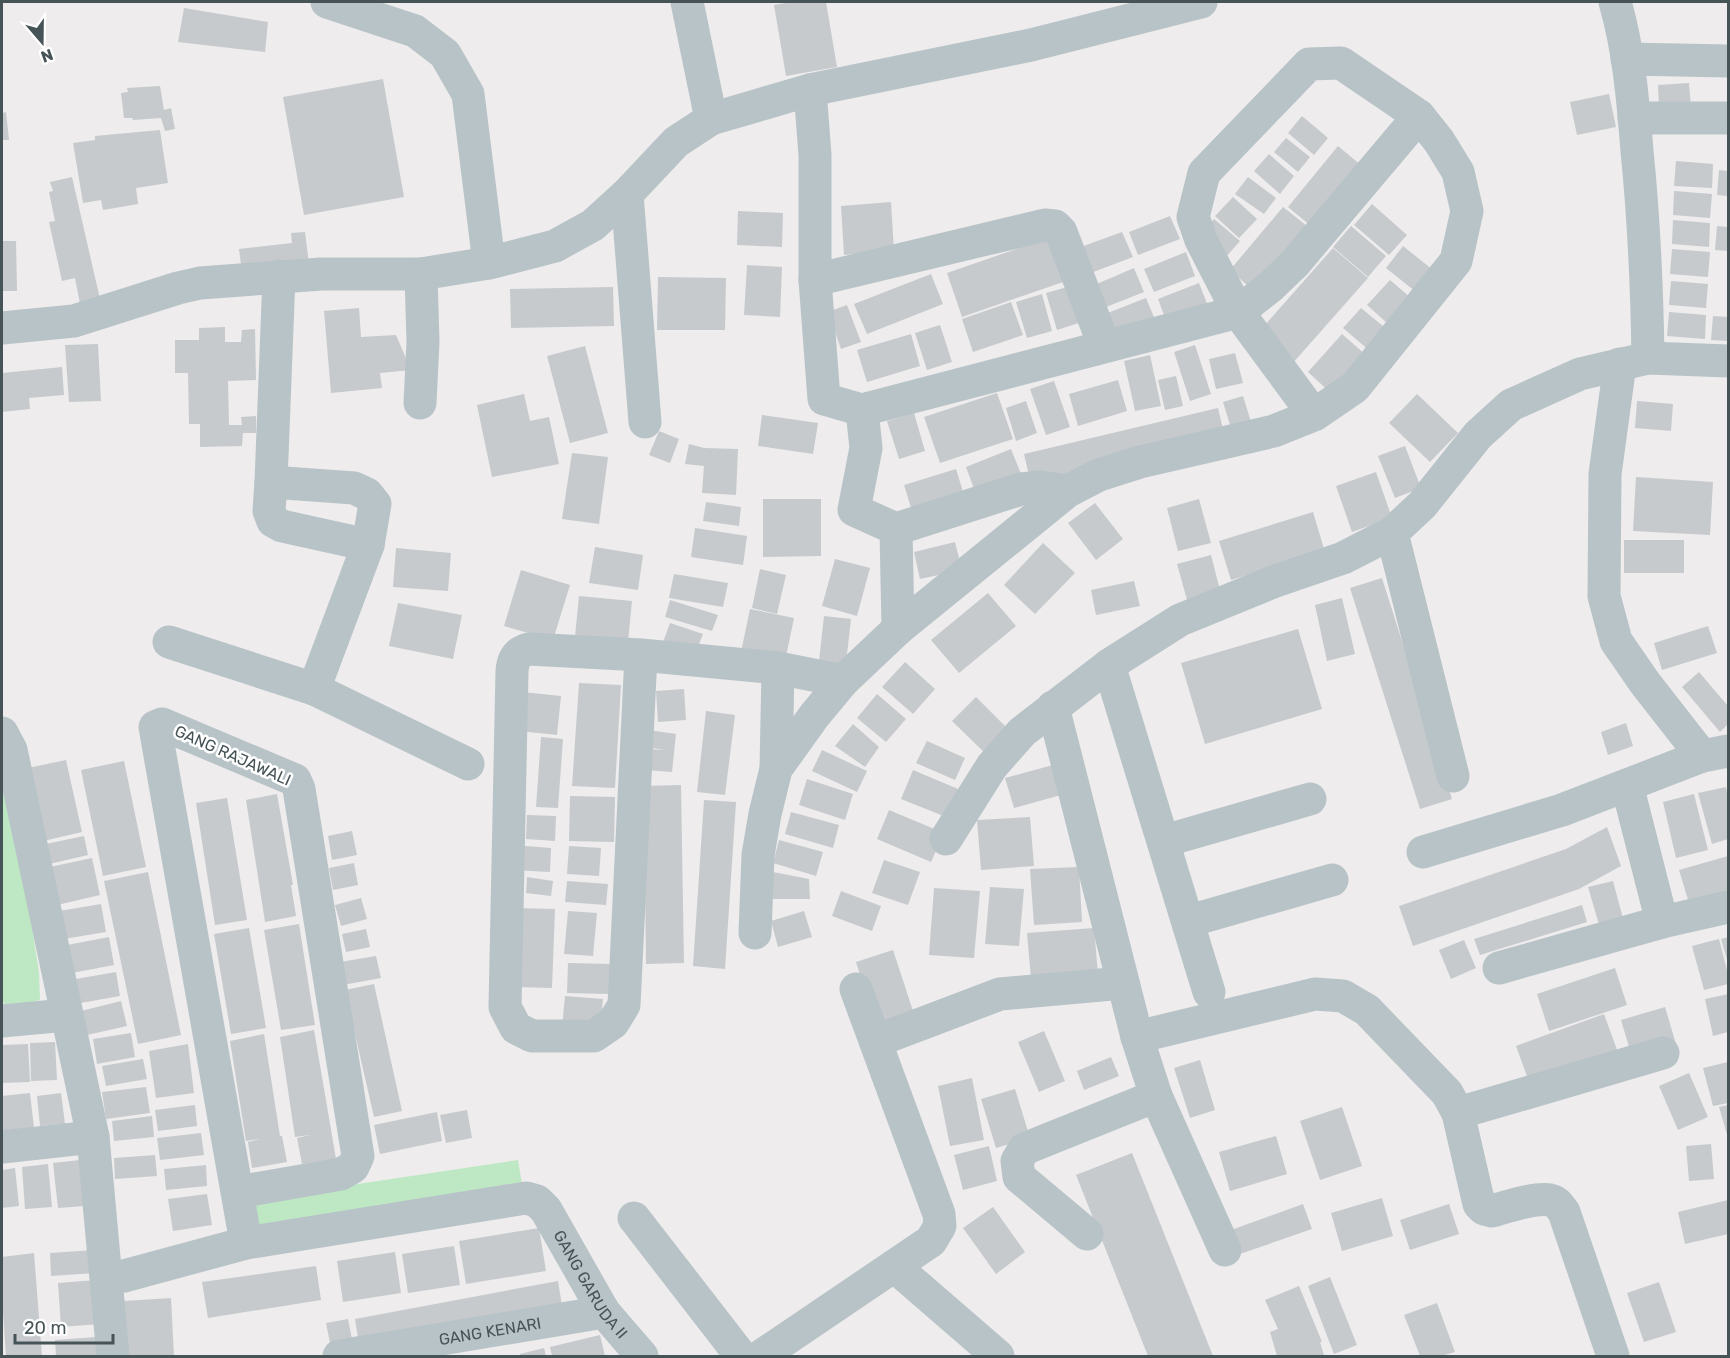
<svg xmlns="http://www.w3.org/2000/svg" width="1730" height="1358" viewBox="0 0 1730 1358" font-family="Rubik,sans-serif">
<rect width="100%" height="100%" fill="#eeecec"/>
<!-- green -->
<path fill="#bee8c4" d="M2,781l10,13 27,179 1,27 -23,6h-11l-4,-6z
M518,1160l5,30 -269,37 -3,-27z"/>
<!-- building -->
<path fill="#c6cacd" d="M792,2h34l11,65 -51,9 -12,-71z
M184,8l84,14 -3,30 -87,-10z
M383,79l21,118 -100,18 -21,-118z
M1689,83l2,25 -32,2 -1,-25z
M160,86l4,24 7,-2 4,21 -10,2 -4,-13 -28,2 -1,-2h-8l-3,-25 7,-1 -1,-4z
M1609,94l7,33 -39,8 -7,-33z
M6,112l3,28h-7v-27z
M1302,116l26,22 -14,17 -26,-22z
M160,130l8,53 -32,5 2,16 -35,6 -2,-10 -18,3 -10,-60 22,-3v-4z
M1286,138l24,19 -12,15 -24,-20z
M1338,146l24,20 -51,60 -23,-19z
M1269,154l25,22 -14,18 -26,-23z
M1676,161l37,3 -1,24 -38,-2z
M1719,170l9,1v25l-11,-1z
M72,177l28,122 -20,5 -5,-26 -13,3 -13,-59 6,-1 -6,-29 4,-1 -3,-9z
M1248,177l28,21 -12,16 -29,-20z
M1674,191l38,3 -2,24 -37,-3z
M1233,197l24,22 -18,19 -24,-22z
M891,202l3,49 -50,4 -3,-49z
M1372,204l35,31 -18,20 -35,-30z
M1283,207l29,23 -56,63 -26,-23z
M738,211l45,2 -1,34 -45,-2z
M1170,216l10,23 -42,16 -9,-23z
M1214,219l26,22 -15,17 -25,-23z
M1673,220l37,3 -1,24 -37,-3z
M1351,226l35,30 -18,21 -35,-30z
M1717,226l11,1v24l-13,-1z
M305,232l4,32 -67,8 -3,-23 53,-6 -1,-10z
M1122,232l11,25 -45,17 -10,-26z
M1051,237l15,44 -104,36 -15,-44z
M2,241h14l1,50h-15z
M1403,246l30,24 -17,22 -30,-24z
M1333,248l35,30 -76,86 -35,-30z
M1672,249l38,3 -2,25 -38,-3z
M1186,252l9,24 -41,16 -10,-23z
M747,265l35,2 -2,50 -36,-2z
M1134,268l10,24 -43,17 -9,-23z
M931,274l12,30 -76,30 -13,-30z
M658,277l68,1 -1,52h-68z
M1390,280l21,18 -23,26 -21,-19z
M1671,281l37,3 -2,24 -37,-3z
M1199,283l9,23 -41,17 -9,-24z
M1071,286l11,36 -25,8 -11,-37z
M613,287l1,39 -103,2 -1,-39z
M1042,294l10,37 -25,7 -11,-36z
M1146,298l10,24 -42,16 -9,-24z
M1011,302l12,33 -50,17 -11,-33z
M847,305l14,37 -20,7 -13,-37z
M359,308l2,29 35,-2 15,35 -31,3 2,15 -51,5 -7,-82z
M1361,308l28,23 -18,21 -28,-24z
M1669,312l37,3 -1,24 -38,-3z
M1713,316l15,1v24l-17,-1z
M940,325l12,37 -25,8 -12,-37z
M225,327v15h16l1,-12 13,-1 1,51 -28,1 1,44h13l-1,-8 15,-1v17h-13l-1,13 -42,1v-23h-11l-1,-51h-13v-33h24v-12z
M911,334l9,32 -53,16 -10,-32z
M1342,334l25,22 -34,39 -25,-23z
M98,344l3,57 -32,1 -4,-57z
M1195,345l16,49 -21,7 -16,-49z
M585,346l23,87 -38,10 -23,-87z
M1235,353l8,30 -27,6 -7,-30z
M1150,355l11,51 -26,5 -11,-50z
M62,367l2,28 -35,3 1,11 -28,3v-39z
M1176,376l7,30 -18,4 -7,-30z
M1118,380l9,31 -49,15 -9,-32z
M1054,381l16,46 -24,8 -16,-46z
M997,393l16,46 -73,24 -16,-46z
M524,394l6,27 19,-4 10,47 -67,13 -15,-72z
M1417,394l41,39 -28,29 -41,-39z
M1243,396l8,26 -20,6 -8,-26z
M1026,401l11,32 -21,8 -10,-33z
M1637,401l36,3 -2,27 -36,-3z
M1218,408l7,30 -194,46 -7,-30z
M914,413l11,38 -26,8 -12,-38z
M762,415l56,8 -5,31 -55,-8z
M659,431l20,8 -9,24 -21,-8z
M689,444l15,4 34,1 -2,46 -34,-2 2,-27 -19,-2z
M1405,446l16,42 -26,10 -17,-42z
M1011,449l12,30 -46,18 -11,-30z
M572,453l36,4 -9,67 -37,-5z
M956,469l8,26 -52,16 -8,-26z
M1376,472l16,46 -40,14 -16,-46z
M1636,477l77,5 -3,53 -77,-4z
M763,499h58v57l-58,1z
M1199,499l12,44 -33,8 -11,-43z
M706,502l35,5 -2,19 -36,-5z
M1095,503l28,36 -27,21 -28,-37z
M1313,512l12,40 -94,28 -12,-39z
M695,528l52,8 -4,29 -52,-8z
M1624,540h60v33h-60z
M955,542l7,28 -42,9 -6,-27z
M1043,543l32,30 -40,41 -31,-29z
M595,547l48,8 -5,35 -49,-7z
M396,548l55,5 -3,38 -55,-4z
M1211,555l11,43 -33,9 -12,-43z
M835,559l35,9 -13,48 -35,-10z
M760,569l26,6 -9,39 -25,-6z
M521,570l49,15 -17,55 -49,-14z
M674,574l54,9 -5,24 -54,-9z
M1382,578l70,221 -32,10 -70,-221z
M1134,581l6,25 -44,9 -5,-25z
M988,593l28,33 -57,47 -28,-33z
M579,596l53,5 -5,51 -53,-5z
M1342,598l13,56 -28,7 -12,-56z
M670,600l48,15 -6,16 -47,-14z
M398,603l64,12 -9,44 -64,-13z
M750,609l44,9 -10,48 -44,-9z
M824,616l27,3 -6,53 -27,-2z
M670,623l33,11 -9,23 -32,-12z
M1708,626l9,27 -55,17 -8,-27z
M1298,629l24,80 -117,35 -24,-81z
M905,662l30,27 -22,25 -31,-27z
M1699,672l29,34v18l-8,8 -38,-45z
M579,683l42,2 -6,103 -43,-2z
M684,689l2,31 -28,2 -2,-31z
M523,692l38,4 -4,39 -38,-4z
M877,694l29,25 -20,23 -29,-24z
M976,697l34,34 -23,24 -35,-34z
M706,711l29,4 -10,80 -28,-3z
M1626,723l7,23 -25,9 -7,-23z
M853,724l26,23 -14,20 -30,-21z
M642,729l34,5 -4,38 -27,-2 1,-21 19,1 -26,-4z
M541,737l22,2 -5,69 -22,-1z
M927,741l38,17 -10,22 -39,-17z
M822,750l45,21 -10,21 -45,-21z
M66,760l16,72 -43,10 -16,-73z
M124,761l22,106 -43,9 -22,-106z
M1053,765l8,30 -47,13 -9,-30z
M913,770l50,21 -12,28 -50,-20z
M807,779l46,15 -8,26 -46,-15z
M681,785l3,178 -38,1 -2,-178z
M1726,787l2,11v41l-16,5 -14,-51z
M277,794l16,91h-2l5,31 -31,6 -19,-122z
M1694,794l14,56 -32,8 -13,-56z
M570,796l45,1 -1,45 -45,-1z
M227,798l20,122 -32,5 -19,-122z
M704,800l32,2 -11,167 -32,-3z
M889,810l55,23 -13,29 -54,-23z
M791,812l48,13 -6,23 -48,-14z
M527,815l29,1 -1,25 -29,-2z
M1030,817l4,49 -53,4 -4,-50z
M1607,827l14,39 -42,23 -166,57 -14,-40 167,-57z
M352,831l5,24 -25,5 -4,-24z
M84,836l4,19 -43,10 -4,-20z
M779,840l44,12 -7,24 -43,-13z
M512,845l39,3 -1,24 -39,-2z
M569,846l32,2 -2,28 -32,-2z
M1728,856v46l-36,11 -13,-43z
M92,858l8,37 -47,11 -8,-38z
M884,860l36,12 -12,33 -36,-12z
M354,863l4,22 -25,5 -4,-22z
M1079,867l3,55 -48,3 -4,-56z
M768,871l41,8 1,20h-41z
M148,872l33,163 -43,9 -34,-163z
M527,877l26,4 -2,15 -25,-3z
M567,881l41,3 -2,21 -41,-3z
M1613,881l11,41 -24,6 -12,-41z
M990,887l34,2 -5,57 -34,-2z
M934,888l46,3 -6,67 -45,-3z
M841,891l40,15 -9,25 -40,-15z
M361,898l6,21 -26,7 -6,-21z
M101,904l5,28 -48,8 -5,-28z
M1582,905l5,17 -107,33 -6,-16z
M516,908l39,1 -3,79 -38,-1z
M568,911l29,2 -4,43 -29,-2z
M804,911l8,26 -34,10 -7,-26z
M299,924l16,101 -34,5 -17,-100z
M249,928l17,100 -35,6 -17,-100z
M1094,928l4,46 -67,5 -4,-46z
M366,929l4,18 -24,5 -4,-18z
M109,937l5,28 -47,9 -5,-28z
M1728,937v26l-7,-24z
M1719,939l9,35v10l-24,6 -12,-44z
M1464,940l12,28 -25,11 -12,-29z
M893,950l21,64 -38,12 -20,-64z
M376,956l5,22 -38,7 -3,-23z
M568,963l43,1 -1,30 -43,-1z
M1615,968l12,37 -78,26 -12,-37z
M116,972l4,24 -45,8 -5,-24z
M374,984l28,127 -28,6 -29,-127z
M1728,994v38l-15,4 -8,-37z
M565,996l38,3 -3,31 -38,-3z
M121,1001l6,25 -40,9 -6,-24z
M1665,1007l11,37 -44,13 -11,-37z
M1604,1014l16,44 -88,32 -16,-44z
M314,1030l22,129 -34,5 -5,-26 13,-3 -15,2 -15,-100z
M1044,1031l21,50 -26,11 -21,-50z
M131,1033l4,24 -38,7 -4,-25z
M264,1034l16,102h2l5,26 -35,6 -4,-26 12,-3 -14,2 -16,-100z
M55,1042l2,38 -26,1 -1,-38z
M28,1044l2,38 -28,1v-38z
M188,1044l6,49 -38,5 -7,-47z
M1111,1057l8,19 -35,14 -7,-19z
M143,1059l4,20 -41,7 -4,-20z
M1200,1060l15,50 -25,8 -16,-50z
M1728,1062v41l-15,3 -10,-38z
M1689,1073l19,44 -30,13 -19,-44z
M972,1078l12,62 -34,6 -12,-60z
M146,1087l4,26 -44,6 -4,-27z
M1015,1089l15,49 -34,10 -15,-49z
M30,1093l4,35 -32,4v-36z
M61,1093l4,31 -25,2 -3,-30z
M195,1105l2,21 -39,5 -3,-21z
M1728,1105v33l-9,-31z
M1342,1107l20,59 -42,14 -20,-59z
M467,1110l5,28 -26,5 -6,-28z
M437,1112l5,29 -62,13 -6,-29z
M152,1116l2,21 -40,4 -2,-20z
M201,1133l3,22 -44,5 -3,-22z
M1276,1136l11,38 -57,17 -11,-39z
M1711,1144l3,35 -25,2 -3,-35z
M989,1146l8,35 -34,9 -9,-35z
M1132,1153l81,203h-65l-72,-181z
M155,1155l2,21 -42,3 -1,-21z
M80,1160l5,46 -27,2 -5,-45z
M48,1164l4,43 -27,2 -3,-42z
M206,1165l1,21 -41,4 -2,-21z
M15,1168l4,38 -17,2v-38z
M207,1194l5,31 -39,6 -5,-32z
M1382,1198l11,38 -51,15 -11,-38z
M1728,1200v34l-43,10 -7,-32z
M1303,1204l9,25 -72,25 -9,-24z
M1449,1204l10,30 -49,16 -10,-30z
M993,1207l32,45 -29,22 -33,-46z
M539,1228l7,43 -80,13 -7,-43z
M454,1246l6,39 -52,8 -6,-39z
M94,1250l1,23 -44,3 -1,-23z
M395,1252l6,41 -58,9 -6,-41z
M34,1253l8,103h-36l-4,-59v-40z
M316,1266l5,34 -113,18 -6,-36z
M1330,1277l27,68 -23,9 -26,-68z
M97,1280l3,44 -39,3 -3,-44z
M558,1281l5,31 -203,39 -5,-32z
M1659,1282l17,50 -32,10 -17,-49z
M1299,1286l23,56h-2l4,13 -47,1 -7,-24 8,-3 -13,-29z
M171,1298l3,58h-47l-3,-55z
M1437,1303l18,49 -14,4h-21l-16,-41z
M348,1319l6,30 -22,4 -6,-30z
M600,1335l5,21h-53l-2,-9z
M97,1337l2,19h-43l-1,-16z
M544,1348l2,8h-26v-2z"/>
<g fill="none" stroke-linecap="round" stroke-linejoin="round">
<!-- minor -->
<g stroke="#b8c3c7" stroke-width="33">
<path d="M327,2l88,29 30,23 23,40 21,169"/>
<path d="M687,2l24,117"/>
<path d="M1627,59l101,2"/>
<path d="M810,90l5,65v125l9,119 38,11 4,38 -12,62 42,19 2,100"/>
<path d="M1634,118h94"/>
<path d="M627,194l18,228"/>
<path d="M279,276l-8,206 83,6 13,6 8,10 -7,41 -54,144"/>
<path d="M815,280l230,-55 10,1 6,6 43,113"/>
<path d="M2,328l72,-7 104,-33 22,-5 121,-9h100l68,-11 66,-17 38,-21 34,-31 49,-52 35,-23 99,-29 221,-45 170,-43"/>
<path d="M1648,358l80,3"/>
<path d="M1620,364l-15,110 -1,122 12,45 29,42 57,73"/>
<path d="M420,403l3,-61 -2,-68"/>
<path d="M862,410l376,-98 32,-25 25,-24 124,-147"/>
<path d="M271,482l-2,29 4,10 9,5 86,19"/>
<path d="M896,529l125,-40 19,-2 28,4"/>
<path d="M1392,533l61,243"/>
<path d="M169,642l145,47 154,75"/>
<path d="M641,655l-17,350 -11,18 -19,13h-62l-16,-8 -11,-21 7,-336c1,-12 5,-19 17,-22l112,6 137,13 65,13"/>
<path d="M1109,665l100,327"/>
<path d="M1053,707l84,330 178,-43 28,2 24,14 80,83 11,20 21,91 5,5 8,2c14,-4 44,-14 58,-11 7,1 10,7 14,12l49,144"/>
<path d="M2,733l9,17 82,387 20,219"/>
<path d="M776,769l2,-101"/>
<path d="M1627,785l35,137"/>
<path d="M946,839l46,-73 30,-34 87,-67 71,-45 93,-38 70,-24 49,-25 30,-28 56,-70 33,-30 69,-31 68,-16c-1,-69 -4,-138 -11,-207 -4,-50 -8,-101 -22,-149"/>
<path d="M1164,841l146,-42"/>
<path d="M1423,852l139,-42 140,-54 26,-5"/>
<path d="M1189,921l143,-41"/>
<path d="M755,933l3,-78 7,-41 11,-45 38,-53 29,-35 55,-52 170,-138 31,-16 41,-13 134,-31 40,-16 41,-28 101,-126 11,-50 -9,-39 -19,-31 -20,-25 -78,-53 -32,1 -105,109 -11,44 8,23 37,72 76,103"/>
<path d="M1499,968l163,-46 66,-15"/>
<path d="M2,1021l64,-6"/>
<path d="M876,1041l124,-47 123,-11"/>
<path d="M1156,1096l69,154"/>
<path d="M1458,1113l205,-60"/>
<path d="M2,1147l91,-10"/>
<path d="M238,1192l103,-18 12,-7 5,-11 -59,-367 -4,-9 -133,-56 -7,3 91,516"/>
<path d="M634,1218l107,138"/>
<path d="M1087,1234l-68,-57 -2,-16 7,-12 132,-53 -19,-59"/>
<path d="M894,1266l104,90"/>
<path id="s1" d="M107,1278l17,-2 122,-33 280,-45 11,3 9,9 58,102 38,44"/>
<path id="s2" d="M339,1356l265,-44"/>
<path d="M761,1356l170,-115 9,-15 -1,-12 -83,-225"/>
</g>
</g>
<g text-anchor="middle" stroke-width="5" stroke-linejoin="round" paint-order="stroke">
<!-- street labels -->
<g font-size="16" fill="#465357" stroke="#fff">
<text transform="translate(233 755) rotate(24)" y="6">GANG RAJAWALI</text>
<text dy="6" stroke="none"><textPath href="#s1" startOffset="538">GANG GARUDA II</textPath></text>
<text dy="6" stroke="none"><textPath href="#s2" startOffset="153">GANG KENARI</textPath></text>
</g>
</g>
<!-- border -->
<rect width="1730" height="1358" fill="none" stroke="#465357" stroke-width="6"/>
<!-- north arrow -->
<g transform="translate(42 42) rotate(160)" stroke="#ffffff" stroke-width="4.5" paint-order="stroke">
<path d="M0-4.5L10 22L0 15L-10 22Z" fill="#465357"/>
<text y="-9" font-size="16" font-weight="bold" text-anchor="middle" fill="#465357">N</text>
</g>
<!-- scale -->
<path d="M15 1334v9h98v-9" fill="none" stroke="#465357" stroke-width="3"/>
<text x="24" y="1334" font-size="18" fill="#465357" stroke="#ffffff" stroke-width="4.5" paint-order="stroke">20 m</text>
</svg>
